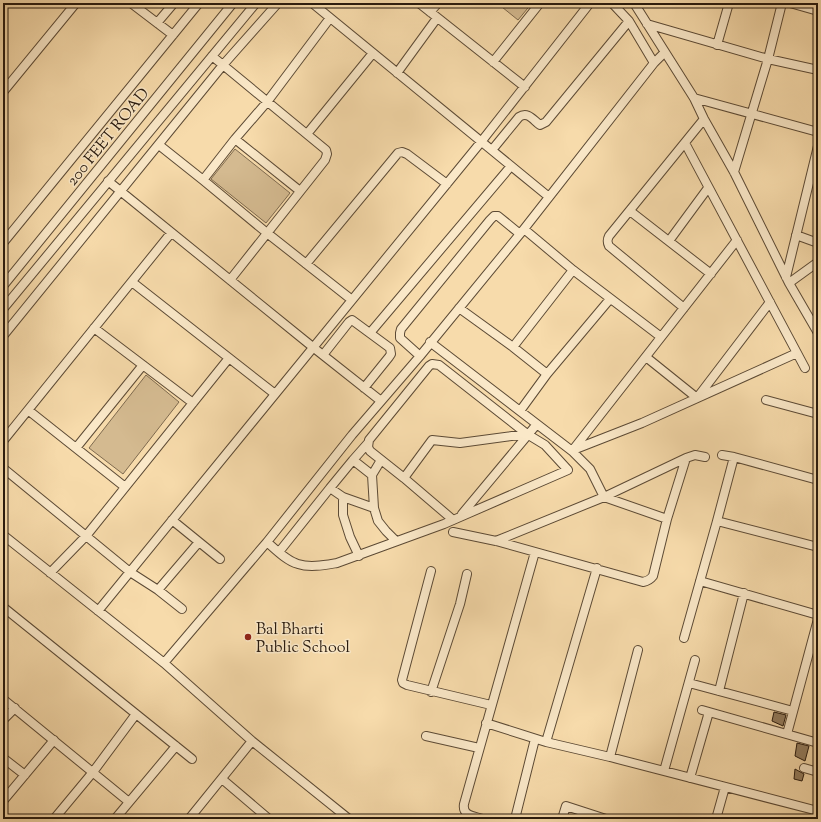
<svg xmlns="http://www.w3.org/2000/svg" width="821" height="822" viewBox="0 0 821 822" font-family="'Sorts Mill Goudy',serif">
<rect width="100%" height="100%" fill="#f7dbab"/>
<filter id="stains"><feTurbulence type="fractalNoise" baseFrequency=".005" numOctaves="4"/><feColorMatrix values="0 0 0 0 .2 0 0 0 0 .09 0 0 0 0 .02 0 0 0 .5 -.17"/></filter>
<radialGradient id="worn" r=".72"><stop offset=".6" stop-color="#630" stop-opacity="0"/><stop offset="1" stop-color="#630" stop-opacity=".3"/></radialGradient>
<!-- green -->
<path fill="#d4ba90" stroke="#7e6a4f" d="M497,3h35l-14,17z
M235,149l55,44 -24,30 -55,-44z
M146,375l33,27 -56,72 -34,-26z"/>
<!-- building -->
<path fill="#947e60" stroke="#281a0e" d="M774,712l12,3 -3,11 -11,-5z
M797,743l12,3 -4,15 -10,-5z
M795,769l9,5 -2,7 -8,-2z"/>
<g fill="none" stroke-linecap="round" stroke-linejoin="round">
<!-- minor casing -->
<g stroke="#5c4a35" stroke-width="10">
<path id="minor" d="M131,3l42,32
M312,3l237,194
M419,3l106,84
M612,3l17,18 25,42
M634,3l60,95 10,21 30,53 55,111 29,50
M790,3l28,8
M430,12l8,-9
M157,23l17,-20
M647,24l121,35 50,11
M717,45l12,-42
M212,56l114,94 1,4 -2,6 -95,120
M493,62l47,-59
M397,73l40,-55
M3,92l73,-89
M694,98l124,34
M307,134l66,-81
M235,139l65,52
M685,143l120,225
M159,145l44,35 64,53 85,67
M492,150l27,-33c9,-6 14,3 21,8l6,-3 83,-101
M734,172l34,-113 14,-56
M203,180l32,-41 32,-37 63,-84
M108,181l206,167 67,53
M630,211l81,63
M524,229l49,41 88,67
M796,235l22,8
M669,241l39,-53
M3,243l196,-240
M306,264l92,-111 4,-1 5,2 40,30
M786,277l32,-131
M132,282l143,112
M789,283l29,-21
M3,286l230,-283
M459,308l54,39 60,-77
M684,308l-75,-62c-2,-4 -2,-6 0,-10l95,-117
M3,309l253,-306
M94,328l99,75
M370,333l141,-167
M3,336l220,-271 55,-62
M430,342l142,109 18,18 14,28 63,22
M513,347l34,27
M323,355l26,-33 3,-2 38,28 1,6 -2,3 -25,31
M420,356l-20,-18v-5l1,-4 89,-109 4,-4h4l22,18
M646,357l51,41 73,-96
M766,400l52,14
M28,410l97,77
M520,411l27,-37 63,-75
M3,441l168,-208
M76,448l67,-83
M573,450l69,-27 155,-70
M572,451l165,-211
M722,455l12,2 84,23
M734,457l-17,64 101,26
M353,460l15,-17
M381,460l-9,15 2,33 4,13 8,10 10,10
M3,468l127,104 28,18 24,19
M404,478l28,-38 28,3 67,-9
M330,488l23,-28 19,15
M343,497v18l7,22 9,19
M462,514l75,-90
M172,520l48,39
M453,532l43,9 147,41c5,-1 7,-2 10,-6l14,-57 19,-61 9,-3 10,2
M3,535l161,128 88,78 97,78
M496,541l108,-44 82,-39
M267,542c9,8 20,19 31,22 12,4 27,1 39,-1l107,-39 124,-54 -23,-25 -18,-11 -88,-69 -7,-1 -3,2 -60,74 -1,7 2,4 34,27 48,41
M279,552l51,-64 13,9 31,11
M431,571l-29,109 1,3 4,2 84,20
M50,573l36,-37 143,-178
M700,581l118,34
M158,590l41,-48
M3,607l189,152
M98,611l383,-469 109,-139
M684,638l33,-117
M164,663l103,-121 85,-107 68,-79 104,-127 130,-166 11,-11
M689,683l104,28
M719,691l25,-98
M431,692l29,-88 7,-30
M3,699l126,103
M702,710l116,33
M3,720l12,-12
M486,723l60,19 64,15 208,54
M787,734l31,-115
M426,736l53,12
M546,742l51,-174
M610,757l28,-107
M3,758l22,17
M804,768l14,4
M664,771l31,-111
M690,778l19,-66
M222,779l47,40
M3,801l51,-61
M54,819l39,-47 43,-58
M115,819l61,-73
M189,819l63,-78
M483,819c-9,-3 -21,-3 -19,-15l71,-252
M515,819l20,-80
M562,819l4,-13 40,13
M716,819l9,-32"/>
</g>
<!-- minor -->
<use href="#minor" stroke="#fae8c8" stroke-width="8"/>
</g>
<!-- markers -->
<circle fill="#8f2418" stroke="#fae8c8" stroke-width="1.5" cx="248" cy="637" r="4"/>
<g text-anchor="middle" stroke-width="3" stroke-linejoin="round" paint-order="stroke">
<!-- street labels -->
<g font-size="16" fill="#281a0e" stroke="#fae8c8">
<text transform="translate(107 136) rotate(-51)" y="6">200 FEET ROAD</text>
</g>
<!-- poi labels -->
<g font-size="16" fill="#281a0e" stroke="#fae8c8" text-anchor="start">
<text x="256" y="634">Bal Bharti<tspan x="256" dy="18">Public School</tspan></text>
</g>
</g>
<!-- margin -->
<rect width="821" height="822" fill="none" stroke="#f7dbab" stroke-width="16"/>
<rect x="4" y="4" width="813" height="814" fill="none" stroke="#281a0e" stroke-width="2"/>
<rect x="8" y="8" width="805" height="806" fill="none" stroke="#281a0e"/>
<rect width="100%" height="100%" filter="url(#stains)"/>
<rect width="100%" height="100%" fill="url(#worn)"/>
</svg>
